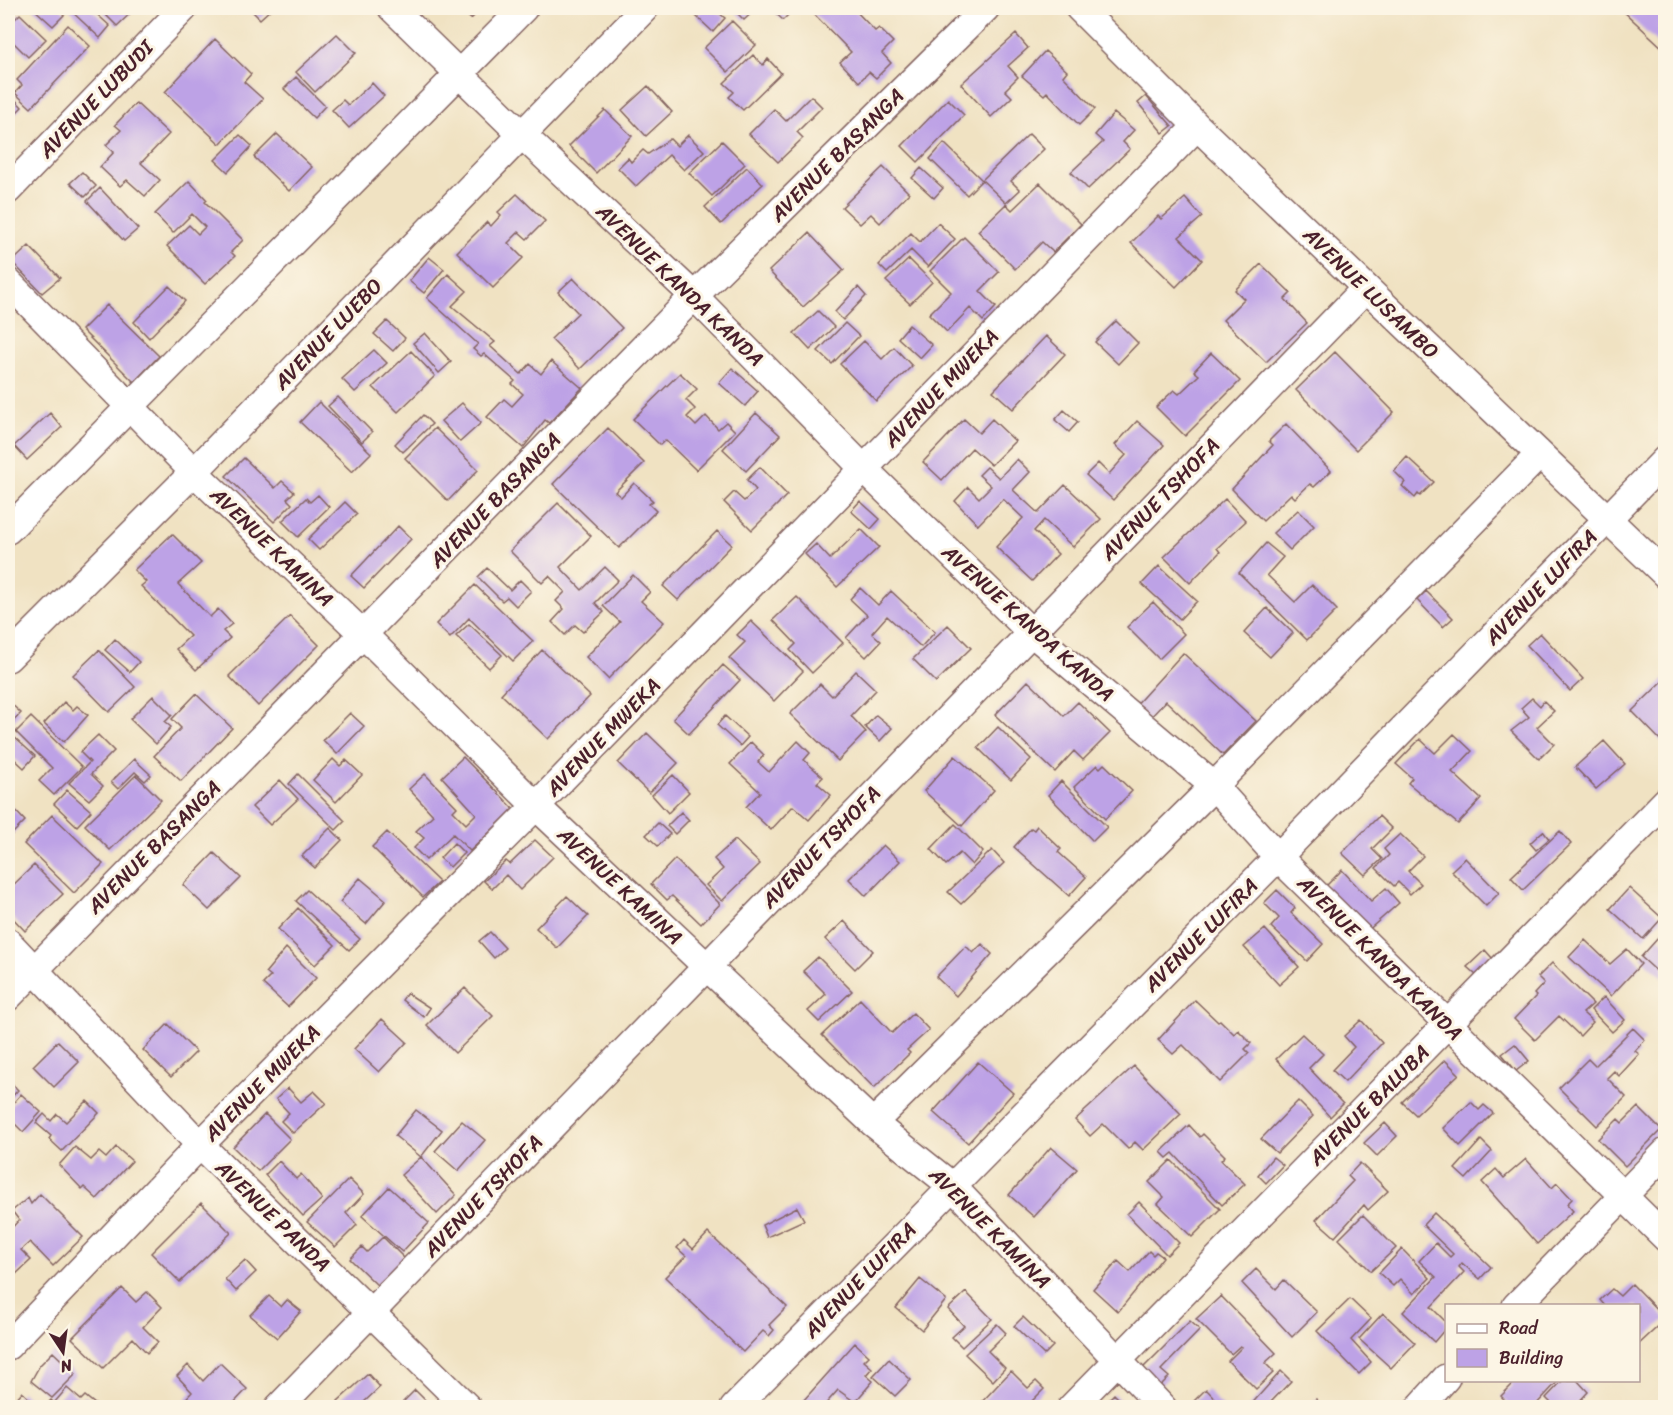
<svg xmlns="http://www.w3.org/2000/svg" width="1673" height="1415" viewBox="0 0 1673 1415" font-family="Sriracha,sans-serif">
<rect width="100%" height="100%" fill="#fcf5e5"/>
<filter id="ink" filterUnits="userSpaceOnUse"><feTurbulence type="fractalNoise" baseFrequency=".0167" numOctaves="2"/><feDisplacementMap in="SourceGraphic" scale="12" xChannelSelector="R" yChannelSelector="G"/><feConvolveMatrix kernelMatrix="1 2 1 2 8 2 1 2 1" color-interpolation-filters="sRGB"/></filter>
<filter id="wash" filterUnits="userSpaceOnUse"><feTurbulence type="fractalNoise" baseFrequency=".008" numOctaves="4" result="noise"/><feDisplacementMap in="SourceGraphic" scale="24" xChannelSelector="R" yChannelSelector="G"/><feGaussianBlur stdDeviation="1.35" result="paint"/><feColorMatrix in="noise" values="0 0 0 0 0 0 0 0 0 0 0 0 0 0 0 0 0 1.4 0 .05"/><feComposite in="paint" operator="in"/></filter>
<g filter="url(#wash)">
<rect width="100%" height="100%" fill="#f0e2c2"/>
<g id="blocks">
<!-- building -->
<path fill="#bda2e6" d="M33,8h28l5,5 -13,13z
M71,8h19l20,18 -10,12 -31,-29z
M108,8h28l-19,18 -14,-14z
M249,8h23l-12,11z
M458,8h24l-11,11z
M704,8h9l12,10 -12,14 -17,-16z
M732,8h25l-13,12z
M770,8h25l-12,12z
M819,8h34l22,23 4,-3 14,14 -11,11 9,10 -15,15 -7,-6 -10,10 -19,-20 11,-10 -38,-39z
M914,8h15l-7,7z
M1620,8h46v43z
M20,14l26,25 -18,18 -20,-20v-11z
M732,21l24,24 -28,27 -24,-24z
M68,25l22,21 -59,62 -16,-15 7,-8 -5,-5z
M337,34l19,19 -41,39 -19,-20z
M1016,34l12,14 -20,18 10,11 -13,13 7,7 -21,20 -30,-33z
M215,39l36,35 -7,8 19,17 -43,45 -55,-52z
M1045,51l22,20 -4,5 32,33 -16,16 -32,-33 -3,3 -22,-19z
M753,55l10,10 5,-6 13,14 -38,37 -14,-13 5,-5 -10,-9z
M296,77l29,29 -11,12 -30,-29z
M372,83l12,13 -35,32 -17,-18 11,-10 5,5z
M648,86l24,26 -26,24 -24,-26z
M8,92l14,15 -14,14z
M811,96l11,11 -25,25 6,6 -25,24 -29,-28 25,-25 12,12z
M1146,96l26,30 -9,7 -25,-30z
M948,99l16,16 -46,47 -16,-16z
M136,103l33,31 -28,29 19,17 -15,16 -18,-16 -7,6 -20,-19 14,-15 -8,-7 15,-15 -6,-5z
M605,110l27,26 -36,37 -27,-27z
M1114,113l20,17 -11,12 7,7 -42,40 -17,-17 32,-30 -8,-7z
M277,134l35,33 -23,24 -35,-34z
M1029,134l15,15 -33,32 9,9 -14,13 -24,-23 -15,15 -37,-36 14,-16 38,37z
M240,135l12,11 -24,26 -13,-12z
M688,135l16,16 -20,19 -15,-15 -33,31 -18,-18 10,-10 3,4 12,-12 5,4 22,-15 7,7z
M722,141l23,23 -33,32 -23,-23z
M747,167l16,17 -42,40 -16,-17z
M883,167l26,26 -29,30 -9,-9 -11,10 -18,-17z
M921,168l22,20 -9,10 -22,-20z
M82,172l14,14 -11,11 -15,-14z
M189,181l18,19 -2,2 38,38 -12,12 4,4 -30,28 -38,-38 22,-21 9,9 7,-7 -13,-13 -19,19 -18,-19z
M1040,183l41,41 -28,28 -11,-10 -27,27 -37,-38 28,-27 6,6z
M100,188l38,41 -14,12 -37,-40z
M517,194l28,27 -18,18 -8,-7 -11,11 15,15 -30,30 -36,-36 30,-30 4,4 10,-11 -3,-3z
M1185,198l17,19 -23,20 23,23 -26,27 -45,-44 27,-27 3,3z
M938,223l17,16 -27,28 -17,-17 -24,23 -8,-8 32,-32 9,9z
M809,233l35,37 -41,37 -34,-36z
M964,237l35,35 -19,19 16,16 -13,14 -13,-13 -23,24 -18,-18 22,-22 -21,-21z
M29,246l31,32 -18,15 -30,-31z
M429,257l15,12 -20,24 -15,-12z
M909,259l23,23 -22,22 -24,-23z
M1261,264l30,29 -6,6 22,24 -41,39 -43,-42 21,-21 -9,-9z
M448,274l19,17 -15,15 43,36 -5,4 31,28 9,-10 11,10 10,-13 31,27 -33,35 -4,-3 -22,28 -36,-31 17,-18 8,7 11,-12 -11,-10 3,-3 -31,-27 -3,2 -8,-7 5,-5 -51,-46z
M573,278l49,50 -42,41 -29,-30 27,-26 -20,-21z
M169,286l16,15 -36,37 -15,-16z
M858,287l8,9 -23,24 -8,-8z
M107,305l52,51 -25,26 -52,-52z
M818,311l16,16 -24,23 -16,-17z
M387,321l18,17 -12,13 -19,-17z
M1116,321l22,22 -20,21 -23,-22z
M845,323l14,13 -27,28 -14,-13z
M909,325l23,20 -12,13 -22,-20z
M425,333l26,29 -12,11 -26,-30z
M1046,336l19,18 -52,55 -20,-18z
M864,341l18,18 12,-12 18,19 -36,35 -36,-37z
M374,350l13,13 -32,29 -13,-13z
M411,351l24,25 -37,36 -25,-25z
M1335,352l59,60 -38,38 -60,-60z
M1211,353l29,28 -55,55 -29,-29 18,-17 5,4 20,-19 -5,-4z
M732,368l26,23 -13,15 -26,-23z
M680,373l17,16 -11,11 9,9 -8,8 9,9 10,-10 12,13 8,-7 9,9 -39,39 -31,-30 -5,5 -27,-26z
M338,397l34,35 -10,10 -34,-36z
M319,402l52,51 -19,19 -52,-50z
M462,403l19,20 -21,19 -19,-21z
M1064,410l14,12 -9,10 -14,-12z
M50,413l12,14 -35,33 -13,-14z
M756,413l24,22 -34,36 -23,-22z
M423,415l9,9 -29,28 -8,-8z
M964,419l15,14 13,-14 23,22 -24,24 -19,-17 -30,32 -19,-18z
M1137,421l27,24 -51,55 -27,-25 12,-12 11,11 17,-19 -11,-10z
M1286,424l45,47 -17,16 -4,-3 -15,14 -4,-4 -28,27 -31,-32 41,-44 -4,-4z
M435,428l43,42 -30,31 -43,-43z
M608,428l36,35 -29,29 6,5 13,-14 19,18 -4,3 7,7 -37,37 -66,-64z
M1407,457l27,25 -14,14 -2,-2 -3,4 -13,-12 3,-4 -11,-11z
M244,458l31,30 7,-7 12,11 -7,7 5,5 -18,18 -48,-46z
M1017,459l13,13 -17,18 25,23 27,-28 36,34 -28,28 -29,-27 -10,11 24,23 -26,27 -36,-34 27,-29 -20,-19 -25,26 -23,-24 13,-14 11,11 12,-12 -12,-11 8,-8 12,11z
M760,467l27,28 -35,35 -28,-28 10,-10 10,9 12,-11 -9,-10z
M318,495l11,12 -31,30 -16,-16 24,-23 4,4z
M1225,499l21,22 -29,27 3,4 -30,31 -26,-26z
M860,501l20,18 -9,10 -20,-18z
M345,502l12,12 -38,36 -11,-11z
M558,503l33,33 -31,31 22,23 23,-23 13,13 -23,23 9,9 -21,20 -8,-7 -10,10 -13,-13 12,-13 -8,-8 9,-9 -16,-16 -7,7 -32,-32z
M1298,510l16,16 -24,24 -17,-17z
M398,526l13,13 -47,49 -13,-12z
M861,529l18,18 -42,40 -32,-33 11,-10 14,15z
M717,531l15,14 -54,55 -15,-14z
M172,534l29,29 -23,21 32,33 8,-8 14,15 -9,7 7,7 -34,32 -20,-21 14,-13 -49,-50 5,-4 -12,-12z
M1266,543l17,14 -16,18 28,27 17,-17 25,25 -30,30 -68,-67z
M1159,566l38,35 -17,18 -38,-35z
M487,568l23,22 10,-10 11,11 -15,15 -9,-9 -5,4 -24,-24z
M633,575l17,17 -9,9 23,21 -56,57 -22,-22 34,-35 -17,-16z
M475,585l58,56 -20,20 -44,-43 -19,20 -14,-14z
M860,588l18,17 13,-14 44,41 -14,15 -34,-31 -15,17 9,8 -15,16 -20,-19 21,-23 -17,-16z
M1426,591l27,27 -10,9 -26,-27z
M797,597l46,46 -31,30 -22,-23 6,-6 -23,-24z
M1153,602l31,32 -25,25 -32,-32z
M1267,608l26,25 -23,24 -26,-24z
M290,616l29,29 -61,61 -29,-30z
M751,621l52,50 -29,30 -45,-43 16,-16 -8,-7z
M469,624l33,31 -13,13 -33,-32z
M948,625l23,23 -35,34 -23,-23z
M1540,633l43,46 -13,12 -43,-46z
M115,639l24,23 -9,10 -25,-22z
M99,650l36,37 -26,25 -36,-37z
M542,650l48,46 -42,43 -47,-45z
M1183,653l73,68 -33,34 -57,-54 -19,20 -14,-13z
M723,665l17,15 -51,54 -16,-15z
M856,671l20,19 -25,26 15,16 -28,29 -48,-47 30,-30 12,12z
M1666,678v68l-34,-35z
M1028,681l36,35 14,-14 32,31 -27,27 -9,-9 -19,21 -60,-57z
M196,694l36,34 -51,53 -27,-25 27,-28 -9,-9z
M153,696l19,19 -7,7 6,5 -15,17 -26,-25z
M1532,698l8,8 4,-5 10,10 -17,16 17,17 -15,15 -28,-28 18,-14 -8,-9z
M8,701l13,12 -13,14z
M64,702l9,8 4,-4 11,9 -24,27 -20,-18z
M350,713l14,13 -27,28 -14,-14z
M876,715l16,13 -12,13 -15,-14z
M725,716l23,21 -8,9 -23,-21z
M31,717l51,50 -28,28 -15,-14 13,-13 -36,-36z
M998,727l33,32 -20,21 -33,-32z
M647,733l31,30 -29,30 -31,-30z
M1454,734l18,17 -20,21 29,27 -23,25 -50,-41 4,-5 -16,-14 24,-25 15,14z
M98,735l16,16 -23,23 12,12 -14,14 -20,-17 21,-21 -10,-10z
M14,737l21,19 -11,12 -16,-15v-8z
M798,741l12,12 -6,7 19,17 -6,6 14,12 -22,25 -16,-14 -22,24 -25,-23 14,-15 -30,-28 21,-22 13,13 -6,7 11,10z
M1604,741l21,23 -29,25 -21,-22z
M955,756l39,34 -32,36 -38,-35z
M463,757l51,52 -44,42 -17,-17 -27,26 -12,-12 10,-10 -8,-7 17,-16 -24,-26 16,-15 32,33 -4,4 13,13 10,-10 -34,-37z
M134,759l17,16 -6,6 -10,-9 -17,17 -7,-7z
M333,759l7,7 6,-6 16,15 -26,27 -23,-22z
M1104,764l28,27 -27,28 -31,-32 23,-22 3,3z
M298,774l47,47 -9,9 -47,-46z
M136,775l25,25 -51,50 -25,-25z
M673,775l16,17 -21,21 -16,-18z
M280,780l18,19 -28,26 -18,-18z
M1061,781l46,46 -14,14 -45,-46z
M67,790l24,21 -14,15 -23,-22z
M11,806l14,15 -17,17v-29z
M681,812l8,8 -14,14 -8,-8z
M52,815l51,49 -29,29 -50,-49z
M1379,816l13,13 -20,20 10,10 -17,16 -23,-22z
M658,823l12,11 -12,12 -12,-11z
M955,824l28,28 -11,13 -12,-12 -14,12 -15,-16z
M1037,826l24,23 -3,3 28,25 -17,19 -55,-49 17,-19 3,2z
M330,828l12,12 -27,28 -13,-12z
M1543,831l6,8 -13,11 -6,-7z
M1560,831l11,13 -48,46 -12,-13z
M387,832l52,50 -16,15 -51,-50z
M1400,834l23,22 -15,15 13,13 -11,10 -12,-12 -4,4 -18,-18 13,-13 -5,-6z
M535,840l18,17 -33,33 -14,-15 -14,14 -8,-8 22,-20 4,3z
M735,840l25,24 -38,37 -16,-16 17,-16 -9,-10z
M454,843l10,10 -14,14 -10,-9z
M883,845l17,16 -34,35 -17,-17z
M992,850l12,13 -43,41 -13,-12z
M214,853l27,25 -32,32 -26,-25z
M1465,858l34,35 -13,13 -35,-35z
M675,859l45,45 -19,20 -29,-28 -5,4 -16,-16z
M34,865l29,29 -38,37 -17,-18v-23z
M1342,870l29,31 15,-13 13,15 -34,30 -42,-44z
M360,878l26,22 -20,24 -26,-22z
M1629,888l33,30 -19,21 -33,-30z
M307,890l53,49 -11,11 -53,-49z
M1277,890l18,18 -4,5 32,31 -16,17 -36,-34 8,-9 -15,-15z
M567,896l21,20 -31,32 -21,-20z
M298,908l37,37 -20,20 -37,-36z
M844,921l29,30 -18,18 -30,-30z
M1265,929l34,38 -20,18 -35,-38z
M490,932l15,16 -11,10 -15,-17z
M1659,937l7,6 -3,34 -22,-20z
M1585,940l25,24 17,-15 14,15 -30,32 -42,-39z
M982,944l10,10 -36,42 -20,-19 30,-31 7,7z
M286,948l30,30 -28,29 -25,-23 8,-8 -5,-4z
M1485,950l8,9 -17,16 -9,-8z
M818,957l34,34 -33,31 -11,-11 18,-17 -23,-23z
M1552,963l41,41 -10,9 10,9 -13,14 -21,-20 -24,24 -21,-21 22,-23 -2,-2 10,-11 -6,-6z
M465,988l28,28 -38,37 -28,-28z
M407,993l23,15 -6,9 -22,-17z
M1604,997l21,23 -13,12 -21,-22z
M860,999l32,34 21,-20 16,17 -22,20 3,3 -36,35 -52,-53z
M1195,1000l23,22 2,-2 14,14 4,-4 13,13 -6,6 4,4 -29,29 -37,-37 -10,9 -15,-14z
M382,1019l25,23 -28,30 -25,-23z
M1361,1020l21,23 -37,39 -13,-12 22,-23 -10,-11z
M168,1024l28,28 -25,25 -28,-27z
M1633,1028l12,12 -10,11 4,3 -20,22 -5,-5 -7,7 19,19 -29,29 -38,-38 29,-29 7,7z
M1302,1034l21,20 -14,14 34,36 -13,13 -54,-58z
M58,1041l21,21 -25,25 -21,-21z
M1515,1044l14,17 -13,10 -14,-17z
M1445,1060l14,14 -43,41 -14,-13z
M978,1062l35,31 -45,50 -35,-31z
M1134,1066l47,48 -38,36 -8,-8 -7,7 -25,-25 -13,12 -15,-16z
M8,1080l10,10 -10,11z
M288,1088l13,14 13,-11 12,12 -33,30 -12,-12 8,-8 -13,-14z
M21,1094l20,18 -18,20 -15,-15v-8z
M87,1101l12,12 -37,38 -13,-12 2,-3 -15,-13 8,-9 7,7 6,-7 9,8z
M1298,1101l15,15 -36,37 -16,-14z
M1471,1102l8,8 5,-5 9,8 -33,33 -17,-18z
M1638,1107l23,23 -36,36 -27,-27 20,-20 4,4z
M416,1110l26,20 -21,27 -26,-21z
M265,1114l25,25 -32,32 -25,-24z
M462,1121l23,19 -27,31 -23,-20z
M1385,1123l12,13 -20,20 -13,-13z
M1189,1125l11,12 3,-3 22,22 -4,4 24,24 -23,21 -49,-52 -6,5 -6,-6z
M1481,1140l11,11 -26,28 -11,-10z
M75,1147l16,13 8,-8 7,6 10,-11 16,14 -35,38 -13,-12 -2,2 -23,-24z
M1051,1147l26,22 -43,48 -25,-22z
M421,1157l35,38 -19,19 -36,-39z
M1273,1157l10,8 -17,18 -8,-8z
M1526,1159l26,29 5,-5 15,16 -5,5 6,7 -36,33 -55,-62 14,-13 8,9z
M1171,1160l49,49 -28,28 -34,-33 6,-7 -15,-15z
M279,1161l17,18 5,-5 21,25 -19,17 -38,-41z
M1360,1163l28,28 -20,19 -4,-5 -29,32 -19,-17 37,-39 -5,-5z
M349,1179l15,15 -18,19 11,12 -22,22 -28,-25z
M389,1187l40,36 -27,29 -40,-36z
M40,1194l43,43 -30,29 -23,-24 -9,8 10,10 -16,15 -7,-7v-36l11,-12 -7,-9 16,-13 3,6z
M1139,1202l40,41 -12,12 -40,-41z
M201,1203l30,30 -51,49 -29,-29z
M797,1207l7,13 -37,17 -5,-12z
M1434,1213l57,54 -11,12 -18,-16 -3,4 5,5 -33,35 15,15v6l-12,14 -31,-30 33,-35 -17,-16 17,-18 14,14 3,-3 -30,-29z
M1363,1215l33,33 -25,23 -32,-32z
M708,1233l79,74 -18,18 5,5 -5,6 -6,-5 -20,21 -78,-75 21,-21 -9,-8 7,-8 9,9z
M383,1237l22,22 -28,26 -27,-26 12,-12 5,5z
M1402,1249l28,29 -16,16 -14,-15 -7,7 -14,-13z
M1149,1251l4,4 3,-3 7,5 -45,55 -25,-23 25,-28 12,11z
M245,1260l11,12 -20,19 -11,-12z
M1256,1269l20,20 8,-9 33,32 -25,25 -50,-54z
M920,1279l26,21 -24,30 -26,-22z
M1632,1284l34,35 -28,26v-39h-33l-5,-6 12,-11 8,7z
M122,1288l14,14 11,-10 15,15 -19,20 15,15 -11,11 -14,-15 -30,30 -31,-30z
M966,1292l26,27 -30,28 -10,-10 12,-11 -16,-17z
M269,1296l12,11 6,-7 14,11 -24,27 -27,-23z
M1221,1296l55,57 -11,10 9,9 -18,17 -28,-28 14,-14 -2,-1 -9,8 -35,-35z
M1350,1299l21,20 -20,21 20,22 -12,12 -42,-43z
M1383,1313l32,30 -24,25 -32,-29z
M1023,1317l30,29 -9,9 -30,-29z
M1190,1321l10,9 -39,40 8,7 -11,11 -18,-17z
M997,1324l9,9 -18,18 17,17 -12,13 -28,-27z
M855,1343l14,13 -5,5 8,7 -6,7 7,6 -18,21 -17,-12 -16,18h-11l-8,-7z
M53,1352l23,22 -24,24 -21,-17 9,-16z
M889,1359l22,21 -16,16 -22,-20z
M220,1363l27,26 -18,19h-52l15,-16 -15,-16 11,-11 15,16z
M1011,1371l17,17 8,-7 8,8 -19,19h-45l-2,-2z
M1281,1371l10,10 -21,22 5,5h-27z
M368,1374l12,13 -17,16 4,5h-26l-3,-7z
M1508,1380h51l-26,28h-21l-11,-12 11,-11z
M1563,1380h14l11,12 -15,16h-17l-10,-10z
M67,1388l14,12 4,-4 11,9 -2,3h-51l8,-8 3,3z
M1206,1389l18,19h-37z
M415,1390l18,18h-36z
M22,1392l18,16h-32z
M1114,1394l14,14h-28z
M1316,1399l9,9h-16z"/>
</g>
</g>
<g filter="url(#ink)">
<use href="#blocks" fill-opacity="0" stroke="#846360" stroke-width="1.5"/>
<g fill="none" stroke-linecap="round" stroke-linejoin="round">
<!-- street casing -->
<g stroke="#846360" stroke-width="30">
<path id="street" d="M392,8l129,126 173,162 169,172 168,164 183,154 64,71 388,381
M1079,8l118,118 469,449
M8,190l176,-182
M8,282l186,190 170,163 172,171 337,317 79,63 211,222
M8,530l516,-522
M8,658l186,-186 451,-464
M8,942l192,203 268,263
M8,997l686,-701 292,-288
M873,1123l341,-337 325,-331
M1516,1306l150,-154
M8,1346l192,-201 336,-339 661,-680
M278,1408l1088,-1120
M734,1408l544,-551 388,-398
M1071,1408l595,-607
M1419,1408l27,-30"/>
</g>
<!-- street -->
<use href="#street" stroke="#fff" stroke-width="27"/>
</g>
</g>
<g text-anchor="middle" stroke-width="6" stroke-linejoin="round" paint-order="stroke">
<!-- street labels -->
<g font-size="21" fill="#4a1f2b" stroke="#fcf5e5">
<text transform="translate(96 99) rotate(-46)" y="7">AVENUE LUBUDI</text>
<text transform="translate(837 155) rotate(-45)" y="7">AVENUE BASANGA</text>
<text transform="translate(680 285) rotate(44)" y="7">AVENUE KANDA KANDA</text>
<text transform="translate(1371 293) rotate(44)" y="7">AVENUE LUSAMBO</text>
<text transform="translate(328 334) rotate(-46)" y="7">AVENUE LUEBO</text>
<text transform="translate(941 388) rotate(-46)" y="7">AVENUE MWEKA</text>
<text transform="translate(1160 499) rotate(-46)" y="7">AVENUE TSHOFA</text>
<text transform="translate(495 500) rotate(-46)" y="7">AVENUE BASANGA</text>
<text transform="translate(272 547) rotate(44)" y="7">AVENUE KAMINA</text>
<text transform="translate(1541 587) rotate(-46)" y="7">AVENUE LUFIRA</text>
<text transform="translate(1028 623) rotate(42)" y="7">AVENUE KANDA KANDA</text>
<text transform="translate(603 737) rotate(-46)" y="7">AVENUE MWEKA</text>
<text transform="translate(154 847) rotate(-45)" y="7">AVENUE BASANGA</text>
<text transform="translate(821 847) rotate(-46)" y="7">AVENUE TSHOFA</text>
<text transform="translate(620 886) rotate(43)" y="7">AVENUE KAMINA</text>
<text transform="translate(1201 935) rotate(-45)" y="7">AVENUE LUFIRA</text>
<text transform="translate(1380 958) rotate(45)" y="7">AVENUE KANDA KANDA</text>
<text transform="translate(262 1083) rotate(-45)" y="7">AVENUE MWEKA</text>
<text transform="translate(1369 1105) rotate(-45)" y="7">AVENUE BALUBA</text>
<text transform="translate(483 1196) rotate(-46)" y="7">AVENUE TSHOFA</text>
<text transform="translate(273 1216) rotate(44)" y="7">AVENUE PANDA</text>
<text transform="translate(990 1228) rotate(45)" y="7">AVENUE KAMINA</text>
<text transform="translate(860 1280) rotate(-46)" y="7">AVENUE LUFIRA</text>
</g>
</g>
<!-- margin -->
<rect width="1673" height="1415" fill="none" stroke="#fcf5e5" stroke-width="30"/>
<!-- legend -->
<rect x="1445" y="1304" width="195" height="78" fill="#fcf5e5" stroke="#b59f9b" stroke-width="1.5"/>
<rect x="1457" y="1324" width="30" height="9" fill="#ffffff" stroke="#b59f9b" stroke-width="1.5"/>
<text x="1499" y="1334" font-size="18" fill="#4a1f2b">Road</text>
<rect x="1457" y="1349" width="30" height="18" fill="#bda2e6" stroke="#b59f9b" stroke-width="1.5"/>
<text x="1499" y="1364" font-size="18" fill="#4a1f2b">Building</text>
<!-- north arrow -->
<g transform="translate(63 1352) rotate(167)" stroke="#fcf5e5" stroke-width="4.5" paint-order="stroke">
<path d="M0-4.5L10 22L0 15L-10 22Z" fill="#4a1f2b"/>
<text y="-9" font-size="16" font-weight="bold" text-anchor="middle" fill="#4a1f2b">N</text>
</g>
</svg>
